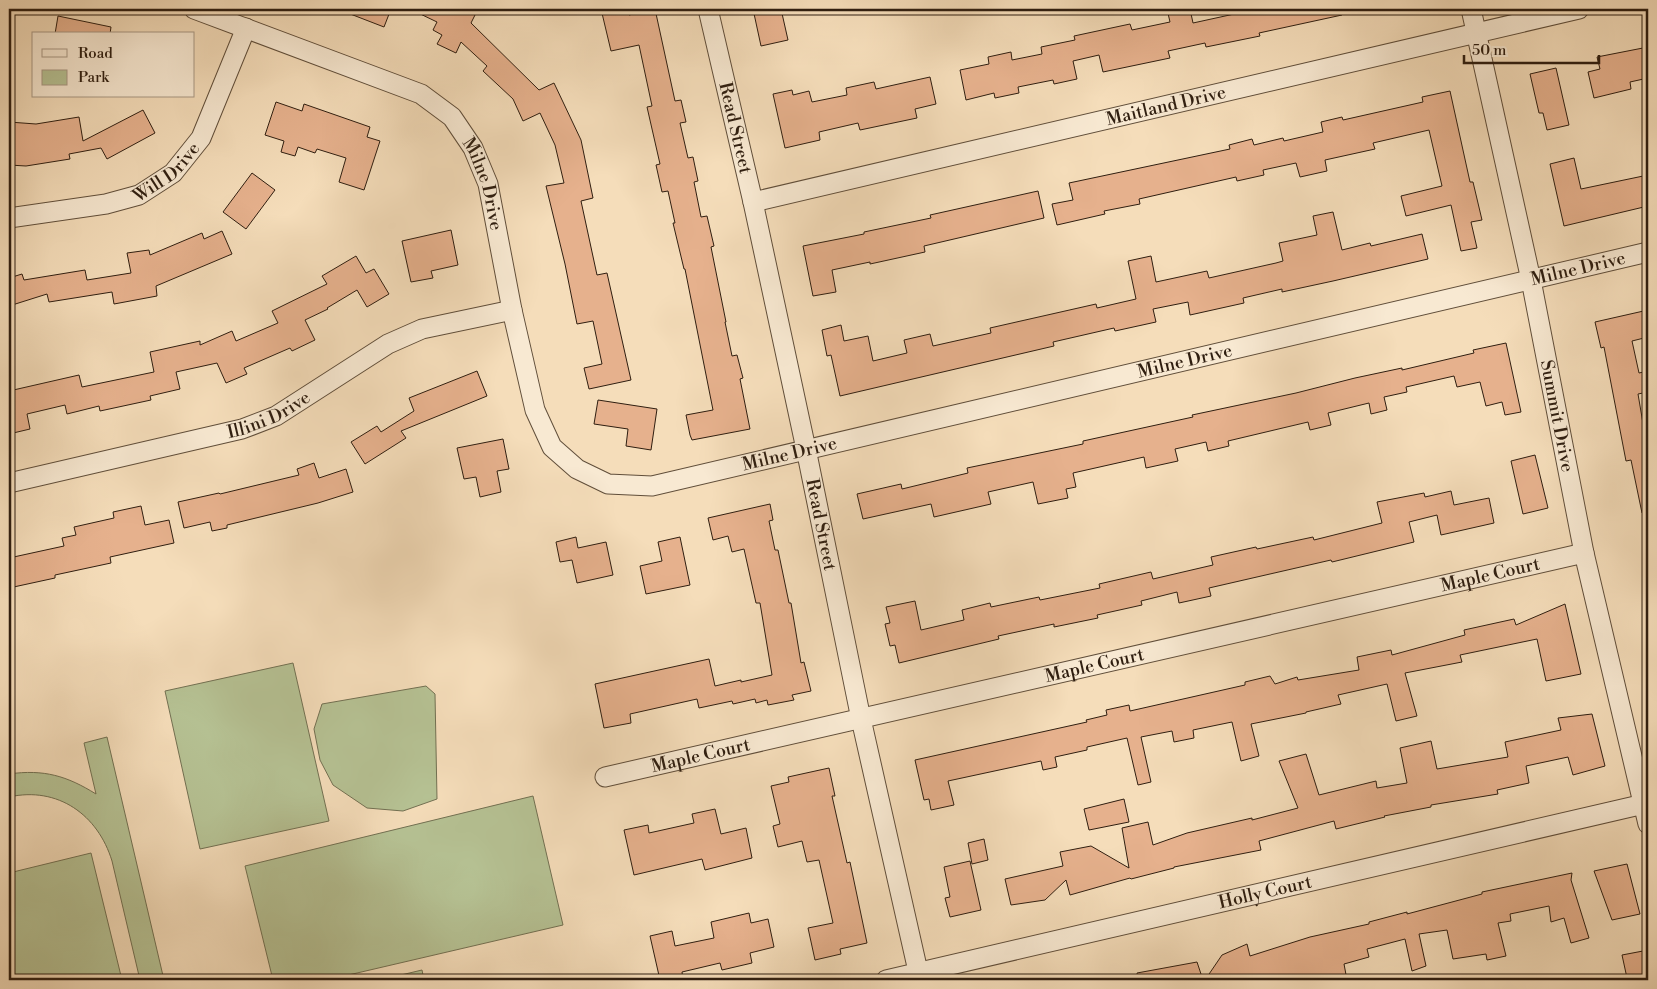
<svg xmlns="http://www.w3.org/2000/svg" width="1657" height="989" viewBox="0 0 1657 989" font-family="'Libre Bodoni',serif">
<rect width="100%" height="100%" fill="#f5ddba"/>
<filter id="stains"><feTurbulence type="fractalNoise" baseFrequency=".004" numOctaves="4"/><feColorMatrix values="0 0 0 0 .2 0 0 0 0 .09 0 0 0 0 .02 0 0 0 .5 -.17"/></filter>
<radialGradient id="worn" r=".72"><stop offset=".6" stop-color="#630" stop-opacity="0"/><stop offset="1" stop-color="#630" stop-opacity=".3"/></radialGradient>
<!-- green -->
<path fill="#b6c294" stroke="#727052" d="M293,663l36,158 -129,28 -35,-158z
M426,686l9,8 2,105 -34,12 -36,-3 -34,-23 -13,-25 -6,-31 8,-25z
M107,737l57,243h-24l-28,-119c-14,-46 -54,-75 -103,-64v-23c35,-5 58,2 87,20l-12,-51z
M533,796l30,129 -236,55h-54l-28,-114z
M91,853l31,127h-113v-107z
M422,970l2,10h-44z"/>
<!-- building -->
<path fill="#e6b18d" stroke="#2f1e10" d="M341,9h50l-7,18 -44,-17z
M410,9h68l-7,14 68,67 15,-7 27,57 12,58 -12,3 16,74 10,-2 24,107 -42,9 -5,-21 18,-4 -9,-43 -16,3 -12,-60 -19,-78 18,-3 -9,-38 -15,-32 -17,8 -10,-22 -30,-28 4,-5 -26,-24 -5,11 -19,-9 5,-9 -9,-5 4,-8z
M601,9h26l2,6 26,-6 20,92 6,-1 5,22 -6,1 8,35 5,-1 5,24 -4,1 7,35 6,-1 7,30 -3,1 15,75h-1l7,34 5,-1 6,23 -3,1 10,50 -58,11 -2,-5 -4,-20 27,-5 -28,-141h-1l-11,-46h2l-7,-32 -6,1 -6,-27 4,-1 -13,-57 5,-1 -13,-61 -28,6z
M753,9h28l7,31 -27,6z
M1167,9h23l3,14 64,-14h84l1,6 -83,18 1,3 -54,11 -1,-4 -37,8 2,7 -67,14 -4,-17 -26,6 4,18 -23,5 -1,-4 -35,7 1,6 -24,5 -1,-5 -28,7 -6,-30 29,-6 -1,-7 23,-5 1,8 30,-6 -1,-7 34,-7 -1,-4 56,-12 2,6 38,-8z
M58,16l53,11 -1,7h-55z
M1648,47v31l-18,4 1,7 -37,9 -6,-26 12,-3 -3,-12z
M1556,68l13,57 -22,5 -4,-17h-4l-9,-39z
M930,77l6,27 -21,5 2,9 -57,12 -2,-7 -39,9 1,8 -35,8 -12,-54 19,-4 1,5 16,-4 3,11 35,-7 -1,-7 28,-6 2,7z
M1450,91l20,91h3l9,38 -11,2 6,26 -16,3 -10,-46 -45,11 -5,-20 41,-10 -13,-56 -56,13 2,6 -50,11 2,11 -27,6 -4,-14 -33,7 1,5 -27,6 -1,-4 -97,22 1,5 -36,7 1,3 -48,11 -5,-21 21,-4 -4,-17 161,-34 -1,-4 23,-6 2,6 29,-7 1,3 39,-9 -2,-10 21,-5 1,3 80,-18 -1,-5z
M276,102l26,9 2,-7 66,23 -3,10 13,4 -16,49 -25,-8 7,-24 -29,-9 -2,4 -17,-6 -3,9 -14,-4 3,-11 -19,-6z
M143,110l12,23 -48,26 -6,-11 -32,6 1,5 -44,7 -17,-1v-43l27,2 43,-7 4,24z
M1574,158l7,31 67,-14v31l-84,20 -14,-62z
M252,173l23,17 -29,39 -23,-17z
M1038,191l6,27 -120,28 1,6 -55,12v-2l-38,8 4,22 -23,4 -10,-50 61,-12v-2l67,-14 -1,-3z
M1333,212l9,38 28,-7 1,3 51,-12 6,25 -95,22 -51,11v-3l-39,9 1,5 -54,12 -2,-13 -35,7 3,13 -41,9 -1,-3 -61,14 1,4 -214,50 -9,-41 -4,1 -5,-26 19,-5 3,16 24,-5 5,25 34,-8 -3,-13 26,-6 3,12 58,-13 -1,-5 106,-24 1,4 39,-9 -8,-38 23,-5 5,26 51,-11 2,7 67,-15 7,-2 -4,-18 38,-8 -4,-19z
M451,230l7,35 -27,6 2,7 -22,4 -9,-41z
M222,231l10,23 -76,32 1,10 -43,8 -2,-12 -63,10 -2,-8 -38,12v-28l13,-4 2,6 61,-10 2,10 44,-7 -4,-20 22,-3 1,5 52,-22 2,6z
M356,256l10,17 8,-4 15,25 -22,13 -10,-17 -30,18 1,1 -23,11 10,20 -23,11 -2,-3 -46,20 3,6 -21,9 -9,-20 -41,9 4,17 -30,7 1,4 -51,11 -1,-5 -32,8 -2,-9 -38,9 3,15 -21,5v-43l70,-16 3,12 72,-15 -4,-20 50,-11v4l32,-14 4,10 42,-18 -6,-12 55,-27 -5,-8z
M1648,310v27l-16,4 7,32 9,-2v21l-10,2 10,59v59l-6,1 -11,-53 -5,1 -22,-114 -3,1 -6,-26z
M1506,343l15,69 -16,3 -3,-13 -16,4 -6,-24 -23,5 -3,-11 -48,11 1,5 -23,5 3,13 -16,4 -2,-11 -41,10 3,12 -21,5 -2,-8 -80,19 1,5 -21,5 -2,-9 -31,7 3,12 -32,7 -2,-11 -71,16 3,14 -10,2 2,9 -30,6 -5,-22 -45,10 3,12 -57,13 -3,-13 -68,15 -6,-25 44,-10 1,5 66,-16 -1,-5 116,-24v-3l110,-24 -1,-2 104,-22 59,-15 47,-10v2l72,-17 -1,-3z
M477,371l10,25 -86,35 5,7 -41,26 -14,-22 26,-16 4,6 33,-21 -5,-13z
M598,400l59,9 -6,41 -25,-4 2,-17 -34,-5z
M503,439l6,30 -12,2 4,21 -21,5 -4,-20 -12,2 -7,-31z
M1535,455l13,53 -25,6 -12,-53z
M314,463l5,15 27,-9 7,23 -35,11 -91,22v3l-15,3 -2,-9 -26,6 -6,-26 41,-9 1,1 79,-19 -2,-6z
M1451,491l3,14 35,-7 5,25 -53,12 -4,-20 -28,7 5,20 -82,20 -1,-2 -122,28 2,8 -32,7 -2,-11 -36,9 1,4 -45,10 1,3 -44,9v-3l-56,12 1,3 -100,24 -4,-18 -5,1 -5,-22 5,-1 -4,-16 29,-6 6,29 43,-10 -2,-10 28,-7 1,4 48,-10 1,3 60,-12 -1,-4 52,-12 2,7 60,-14 -2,-8 45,-10 1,2 56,-12 1,3 68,-17 -5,-21 47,-9 1,4z
M770,504l3,16 -4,1 6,29h3l11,53h2l10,60 3,-1 7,29 -19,4 2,5 -26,5 -1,-5 -11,3 -1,-4 -22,5 -1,-3 -33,7 -2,-9 -67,15 1,9 -27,5 -9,-44 114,-25 6,27 26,-6v2l31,-7 -12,-72h-4l-12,-54 -12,3 -4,-16 -15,4 -5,-22z
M141,506l4,19 24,-5 5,23 -64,14 1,6 -56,12v3l-46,10v-30l55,-12 -2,-8 14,-3 -2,-8 40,-9 -1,-6z
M576,537l2,11 28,-6 7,33 -36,8 -5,-23 -12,2 -4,-20z
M680,537l10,48 -44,9 -6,-28 22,-5 -4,-19z
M1565,604l16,70 -35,7 -9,-42 -77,16 2,7 -57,11 12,43 -21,5 -9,-37 -49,11 3,9 -35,8v1l-55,11 8,32 -18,5 -9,-39 -39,8 1,8 -20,4 -2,-11 -31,6 10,45 -13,3 -11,-47 -40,9v3l-32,7 2,10 -14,3 -2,-9 -93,20 6,24 -23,5 -2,-11 -5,1 -9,-40 172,-38 -1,-2 21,-5 -1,-5 23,-5 1,6 115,-26v-3l25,-6 5,8 22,-7 1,3 61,-10 -2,-13 34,-7 1,5 73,-20 -1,-5 50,-11 2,6z
M1592,714l13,52 -32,9 -5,-18 -42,9 3,17 -32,7 1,4 -67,11v2l-47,9 1,1 -49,12 -2,-8 -75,20 2,9 -87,17v1l-43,11 -1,-1 -60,17 -4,-15 -21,20 -34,5 -6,-26 58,-13 -3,-14 31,-6 38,22 -7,-40 26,-6 5,23 34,-12 65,-15v2l46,-12 -19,-47 27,-7 13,41 57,-14 1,7 30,-5 -7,-35 31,-7 6,28 71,-12 -3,-15 56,-12 -3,-12z
M829,768l6,28h-3l15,67 3,-1 17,81 -27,6 1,5 -26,6 -7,-32 25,-5 -14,-63 -12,2 -5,-21 -24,6 -5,-21 7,-2 -9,-38 18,-4 -1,-5z
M1124,799l5,23 -40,8 -5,-21z
M715,809l6,25 25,-6 6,30 -47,12 -3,-11 -68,16 -10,-45 24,-5 1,8 45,-10 -2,-9z
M984,839l4,21 -16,4 -4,-21z
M970,861l11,49 -31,7 -5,-19 5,-1 -6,-30z
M1627,864l13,50 -28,6 -18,-49z
M1572,873l-1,7 18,58 -18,5 -7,-25 -13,4 -2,-16 -39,8 1,7 -13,2 8,33 -19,4 -1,-6 -33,5 -6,-29 -28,4 7,32 -14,5 -7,-32 -38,10 2,8 -25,7 3,16h-142l17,-25 25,-11 3,12 60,-19 59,-13v-2l38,-10v2l75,-20v-2z
M749,913l2,10 17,-4 6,28 -24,6 2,10 -30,7 -2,-7 -38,9 1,8h-23l-10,-44 22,-5 3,15 39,-8 -3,-16z
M1643,951l5,23 -21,4 -5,-23z
M1197,962l6,18h-65l-1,-7z"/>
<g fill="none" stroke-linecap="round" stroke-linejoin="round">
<!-- street casing -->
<g stroke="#604e3a" stroke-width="21">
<g id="street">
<path id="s1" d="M194,9l227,85 31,23 21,31 15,36 24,126 23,100 17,37 25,22 31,15 44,2 996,-234"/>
<path id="s2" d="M708,9l45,193 53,247 55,270 59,261"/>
<path id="s3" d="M1471,9l60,271 53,273 64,271"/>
<path id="s4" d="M753,202l826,-193"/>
<path id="s5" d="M9,218l97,-14 33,-9 34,-22 28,-35 45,-110"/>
<path id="s6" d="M9,483l233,-54 34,-13 112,-72 34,-15 90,-19"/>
<path id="s7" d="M605,777l979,-224"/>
<path id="s8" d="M886,980l758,-176"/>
</g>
</g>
<!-- street -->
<use href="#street" stroke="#f8e9d2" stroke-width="19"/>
</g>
<g text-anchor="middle" stroke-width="4" stroke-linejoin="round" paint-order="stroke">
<!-- street labels -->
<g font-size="18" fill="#2f1e10" stroke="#f8e9d2">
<text dy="6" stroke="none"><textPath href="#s4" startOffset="424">Maitland Drive</textPath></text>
<text dy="6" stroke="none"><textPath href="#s2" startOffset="122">Read Street</textPath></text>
<text dy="6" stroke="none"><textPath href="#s5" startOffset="168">Will Drive</textPath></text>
<text dy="6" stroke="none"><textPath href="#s1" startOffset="356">Milne Drive</textPath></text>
<text dy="6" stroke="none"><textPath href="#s1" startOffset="1692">Milne Drive</textPath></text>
<text dy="6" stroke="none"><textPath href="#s1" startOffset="1288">Milne Drive</textPath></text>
<text dy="6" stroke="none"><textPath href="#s6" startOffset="269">Illini Drive</textPath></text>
<text dy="6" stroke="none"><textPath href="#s3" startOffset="416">Summit Drive</textPath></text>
<text dy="6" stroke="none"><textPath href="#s1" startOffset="882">Milne Drive</textPath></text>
<text dy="6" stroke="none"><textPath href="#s2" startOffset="528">Read Street</textPath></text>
<text dy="6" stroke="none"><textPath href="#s7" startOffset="908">Maple Court</textPath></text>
<text dy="6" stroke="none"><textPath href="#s7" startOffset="502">Maple Court</textPath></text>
<text dy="6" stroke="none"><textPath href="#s7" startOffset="98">Maple Court</textPath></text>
<text dy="6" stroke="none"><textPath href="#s8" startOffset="389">Holly Court</textPath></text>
</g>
</g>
<!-- margin -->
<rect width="1657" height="989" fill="none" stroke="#f5ddba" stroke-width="30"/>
<rect x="10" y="10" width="1637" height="969" fill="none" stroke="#2f1e10" stroke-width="2.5"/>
<rect x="15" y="15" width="1627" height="959" fill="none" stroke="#2f1e10"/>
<!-- legend -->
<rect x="32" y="32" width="162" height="65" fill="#f8e9d2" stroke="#a89884"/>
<rect x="42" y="49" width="25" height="8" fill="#f8e9d2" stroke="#a89884"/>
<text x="78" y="58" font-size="15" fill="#2f1e10">Road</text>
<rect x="42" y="70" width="25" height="15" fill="#b6c294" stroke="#a89884"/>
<text x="78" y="82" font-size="15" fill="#2f1e10">Park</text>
<!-- scale -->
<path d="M1464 55v8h135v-8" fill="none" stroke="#2f1e10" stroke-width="2.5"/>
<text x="1472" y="55" font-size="15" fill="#2f1e10" stroke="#f8e9d2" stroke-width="4" paint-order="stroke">50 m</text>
<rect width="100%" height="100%" filter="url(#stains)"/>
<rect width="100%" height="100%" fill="url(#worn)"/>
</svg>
